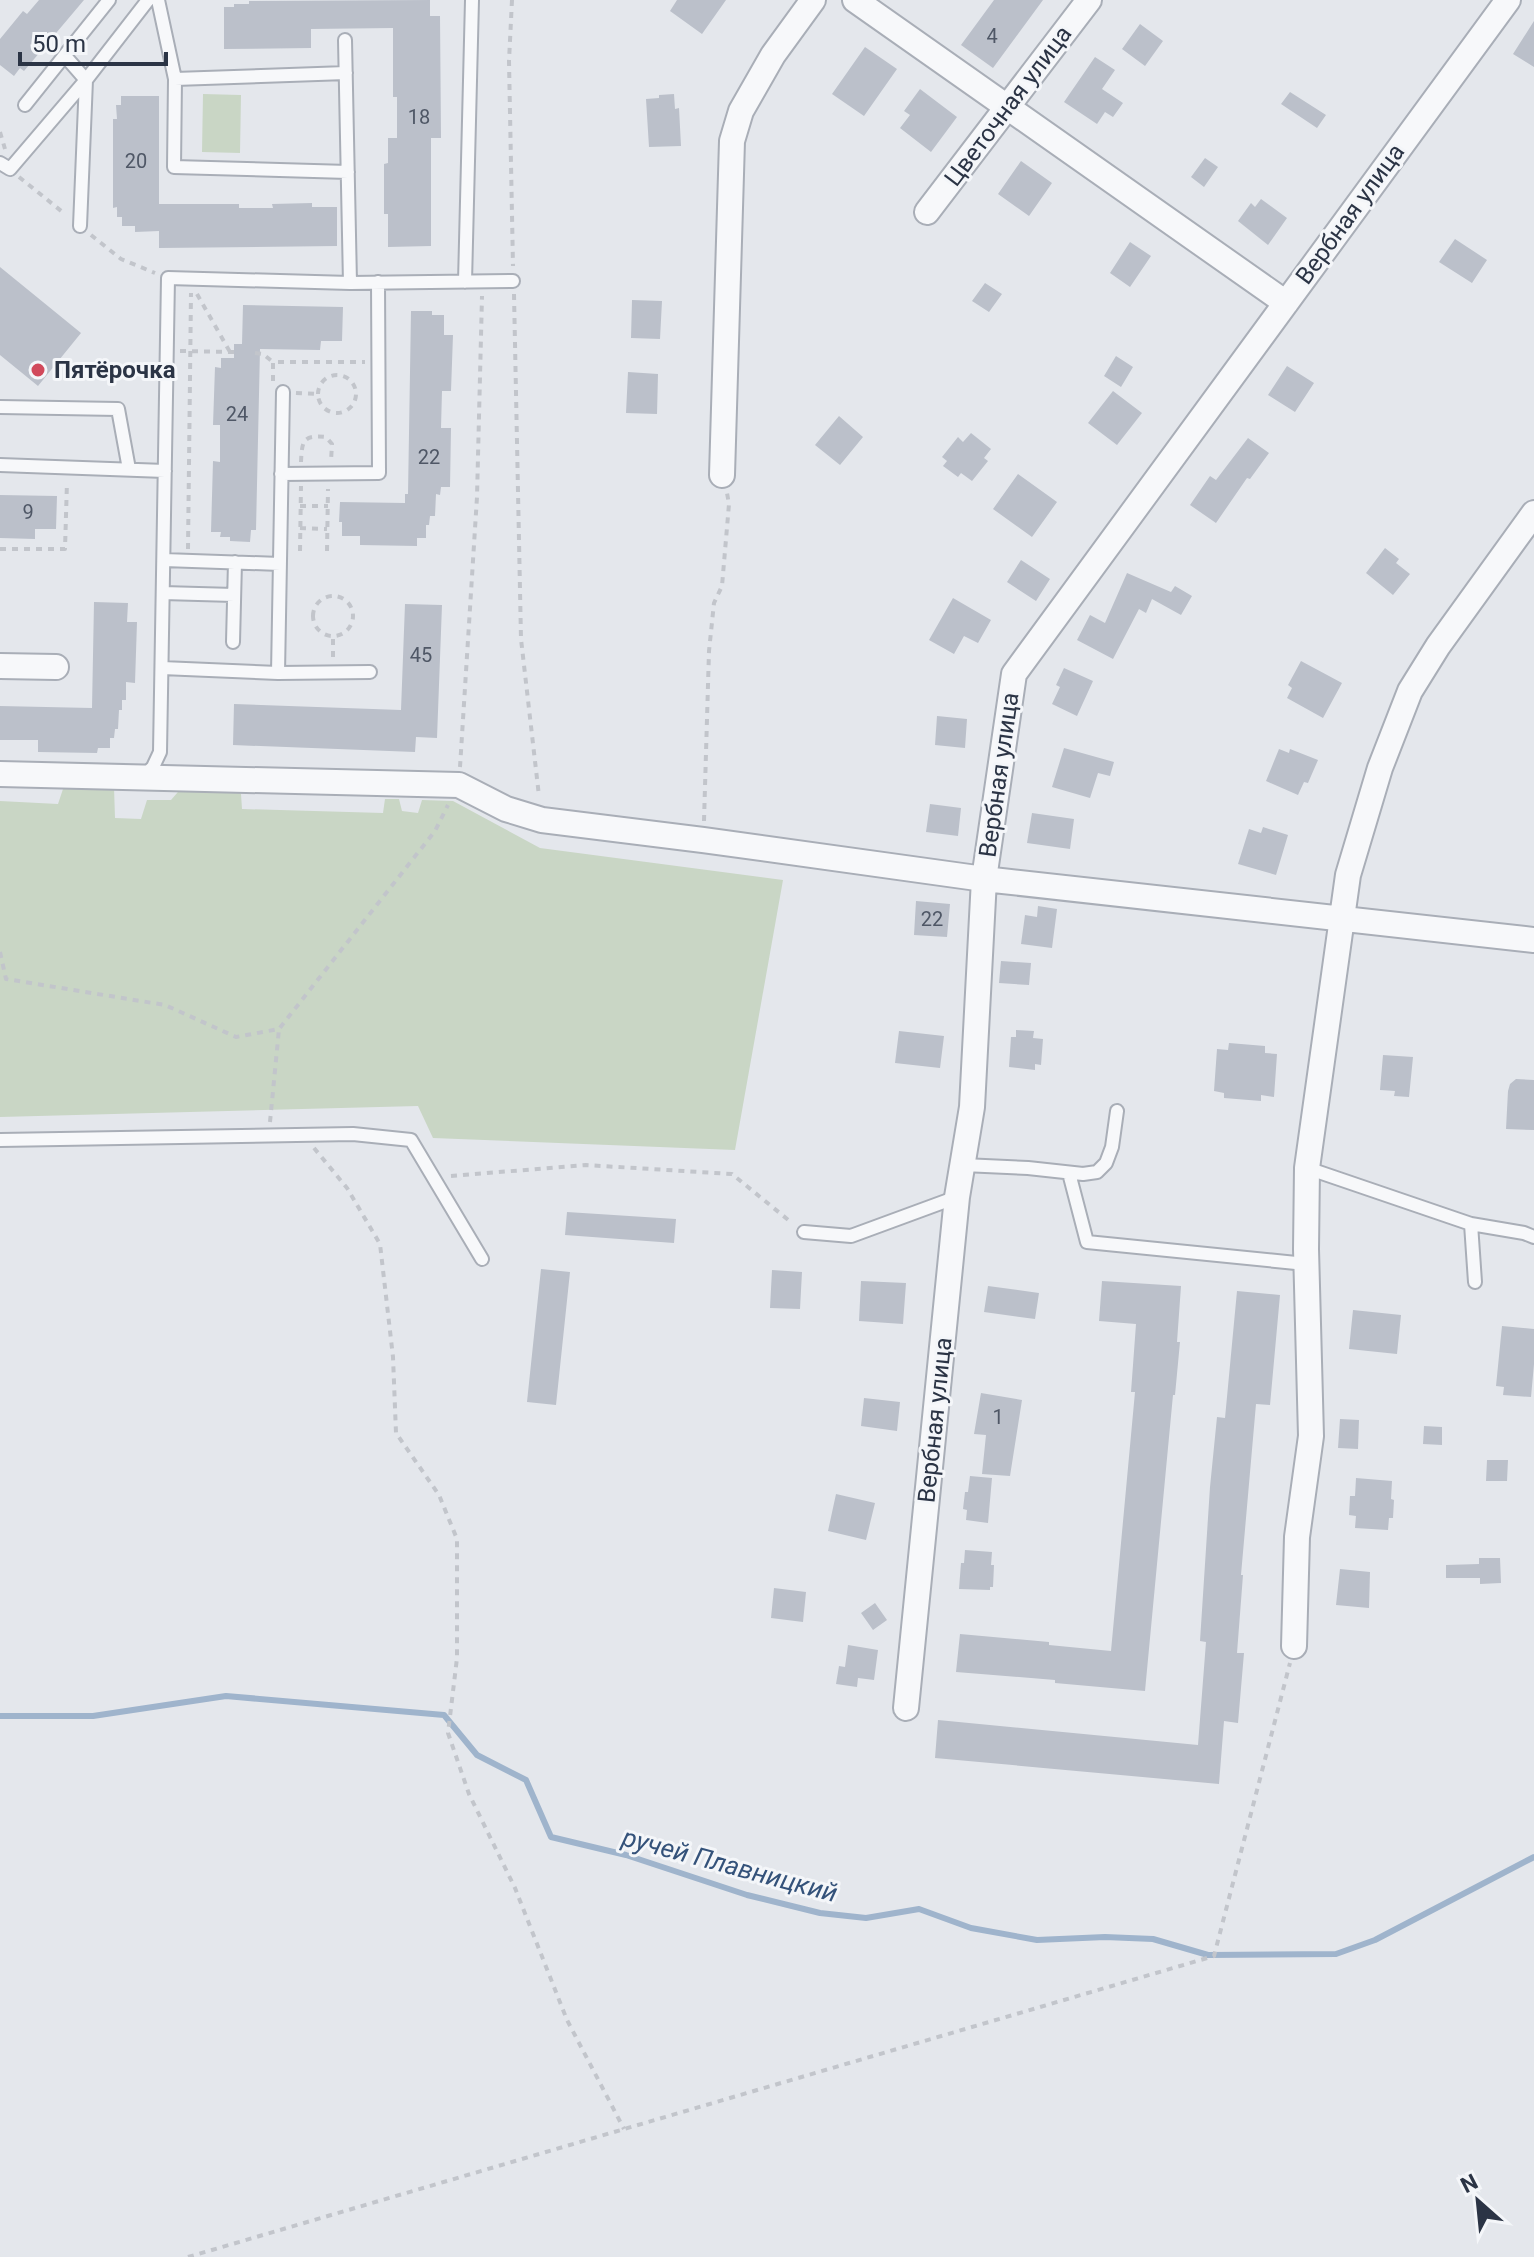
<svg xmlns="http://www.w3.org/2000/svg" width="1534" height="2257" viewBox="0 0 1534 2257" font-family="Roboto,sans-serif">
<rect width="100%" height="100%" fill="#e4e7ec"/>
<!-- green -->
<path fill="#c9d6c5" d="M203,94l38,1 -1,58 -38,-1z
M184,785h46l11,9 1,15 141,4 2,-14h14l3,12 16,2 4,-13 31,1 87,47 243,32 -48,270 -302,-12 -15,-32 -418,11v-316l58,3 6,-18 50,1 1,31 26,1 6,-19h24z"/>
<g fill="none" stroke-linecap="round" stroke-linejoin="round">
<!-- stream -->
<path stroke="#9fb4cc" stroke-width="6" d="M0,1716h93l133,-20 218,19 33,40 49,25 25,57 75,18 121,40 73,18 46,5 53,-9 52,19 66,12 68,-3 48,2 55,16 128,-1 39,-14 159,-83"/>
</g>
<!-- building -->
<path fill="#bbc0ca" d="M39,0h45l-60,71 -4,-3 -6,8 -14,-11v-26l23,-28 4,3z
M430,0v16h10l1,122h-10v108l-43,1v-33h-4v-50l4,-1v-25h9v-41h-4v-69l-82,1v19l-87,1v-42h10v-3h15v-3z
M677,0h49l-24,34 -32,-23z
M994,0h49l-50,68 -32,-23z
M1534,21v46l-21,-13z
M1140,24l23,17 -18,25 -23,-17z
M865,47l32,22 -33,47 -32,-22z
M1095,57l20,13 -13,19 21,14 -10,14 -8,-5 -8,12 -33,-22z
M920,89l37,28 -26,35 -31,-24 10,-13 -6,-4z
M1290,92l36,23 -9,13 -36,-24z
M674,94l1,15 4,-1 2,38 -32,1 -3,-48 13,-1v-3z
M121,96h38v108h80v4h34l-1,-4 40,-1v4h25v39l-178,2v-17l-24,1v-6h-13v-9h-5v-10l-4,1v-89h4l-1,-14h5z
M1205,158l13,9 -14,20 -13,-10z
M1021,161l31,22 -23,33 -31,-22z
M1261,199l26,19 -19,27 -30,-24 13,-18 4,4z
M1455,239l32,21 -15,23 -33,-21z
M1130,242l21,14 -21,31 -20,-14z
M0,267l81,66 -43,53 -38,-31z
M985,283l17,11 -13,18 -17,-11z
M632,300l30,1 -2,38 -29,-1z
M243,305l100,2 -1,34h-21l-1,9 -60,-1 -4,181h-5l-1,12 -20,-1v-4h-10l1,-5h-10l2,-71 7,1v-37h-7l2,-58 6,1v-10h13v-14h8z
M411,311h21v4h12v20h9l-2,56h-9l-1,37h10l-1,59h-9l-1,8 -4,-1 -1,22h-5l-1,9h-3v13h-9v8l-57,-1v-9h-18v-14h-3l1,-20 65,1v-9h3z
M1116,356l17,11 -12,20 -17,-11z
M1287,366l27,17 -19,29 -27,-17z
M628,372l30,2 -1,40 -31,-1z
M1113,391l29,22 -25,32 -29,-22z
M839,416l24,21 -23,28 -25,-20z
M971,433l20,16 -7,9 4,3 -16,20 -11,-8 -3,4 -15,-11 4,-5 -5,-4 16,-20 5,5z
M1248,438l21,15 -19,26 -3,-1 -31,45 -26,-18 20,-29 6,4z
M1018,474l39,28 -25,35 -39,-28z
M0,495l57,1 -1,33h-21v10l-35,-1z
M1385,548l14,11 -3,4 14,11 -17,21 -27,-22z
M1021,560l29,19 -14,22 -29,-19z
M1127,573l44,19 4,-6 17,10 -11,19 -29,-16 -6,14 -7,-4 -26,50 -36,-19 13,-25 15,8z
M953,598l38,22 -13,23 -14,-7 -10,18 -25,-14z
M94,602l34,1 -1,19h10l-2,61 -9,-1v18h-4v10h-3l-1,19h-3l-1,9h-4v10h-12l-1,5 -59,-1v-12h-38v-34l92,2z
M405,604l37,1 -5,133 -21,-1 -1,15 -182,-7 1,-41 167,6z
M1301,661l41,22 -19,35 -36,-20 5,-10 -4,-3z
M1064,668l29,13 -16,35 -25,-12 8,-17 -4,-2z
M937,716l30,3 -2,29 -30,-3z
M1064,748l50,14 -4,14 -12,-3 -8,25 -38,-11z
M1279,749l10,4 1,-4 28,11 -10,23 -4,-1 -6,13 -32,-14z
M930,804l31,4 -3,28 -32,-4z
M1032,813l42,6 -4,30 -43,-6z
M1263,827l25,8 -12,40 -38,-11 11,-35 12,4z
M916,901l34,3 -3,33 -33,-2z
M1038,906l19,3 -5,39 -31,-4 4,-29 12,2z
M1001,961l30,2 -2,22 -30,-2z
M1016,1030l18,1 -1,7 10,1 -2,26 -6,-1v6l-26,-3 2,-30h5z
M899,1031l45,5 -4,32 -45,-5z
M1229,1043l36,3v7l12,1 -3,43 -13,-2v6l-37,-3v-5l-10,-2 3,-42 11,1z
M1383,1055l30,2 -4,40 -15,-1 1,-5 -15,-1z
M1516,1079l18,1v50l-28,-1 2,-38 2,-7z
M567,1212l109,7 -2,24 -109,-8z
M541,1269l29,3 -14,133 -29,-3z
M772,1270l30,2 -2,37 -30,-1z
M861,1281l45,2 -3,41 -44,-3z
M1102,1281l79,5 -4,56h3l-5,53h-2l-28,296 -90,-8v-3l-99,-8 4,-38 89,8v3l62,6 24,-259h-4l5,-68 -37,-3z
M988,1286l51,7 -4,26 -51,-7z
M1237,1291l43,4 -10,110 -14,-1 -15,171h2l-6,78h7l-6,70 -14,-2 -5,63 -284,-26 3,-38 260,25 8,-103 -6,-1 10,-154 7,-70 8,1z
M1353,1310l48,5 -4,39 -48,-5z
M1502,1326l32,3v35l-3,33 -28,-2 1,-8 -8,-1z
M981,1393l41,7 -12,76 -28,-2 4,-39 -12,-1z
M864,1398l36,4 -3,29 -36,-5z
M1340,1419l19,1 -1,29 -20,-1z
M1424,1426l18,1v18l-19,-1z
M1487,1460h21l-1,21h-21z
M970,1476l22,2 -4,45 -22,-3 1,-10 -4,-1 2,-17h3z
M1356,1478l36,3 -1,18 3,1 -1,18h-4l-1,12 -33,-2 1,-12 -7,-1 1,-19h5z
M836,1494l39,9 -9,37 -38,-9z
M965,1550l27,2 -1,13h3l-1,22h-3v3l-31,-1 2,-26h3z
M1479,1558h21l1,25 -21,1v-6h-34v-13l33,-1z
M1340,1569l30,3 -1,36 -33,-3z
M774,1588l32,4 -3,30 -32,-4z
M875,1603l12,17 -14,10 -12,-17z
M848,1645l30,5 -4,30 -16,-2 -1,9 -21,-3 3,-18 6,1z"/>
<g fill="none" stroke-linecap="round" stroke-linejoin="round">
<!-- lane casing -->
<g stroke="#a9aeb7" stroke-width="16">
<path id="lane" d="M158,0l17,79 -1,88 174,5
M345,40l5,243
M65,56l21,24 -6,146
M175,79l171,-6
M25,105l84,-105
M0,163l10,6 76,-89 62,-80
M465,282l7,-282
M0,407l118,2 11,60
M0,465l165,6
M281,474l98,-1 -1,-191
M164,560l116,4
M163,593l71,2
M233,642l2,-80
M162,668l116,5 92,-1
M278,673l5,-281
M144,776l9,-9 7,-15 8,-474 182,5 163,-2
M0,1140l353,-6 58,6 71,119
M963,1165l65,3 55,6 14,-2 9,-9 6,-16 5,-36
M1307,1168l164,56 53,9 10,4
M1069,1173l18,69 219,22
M1471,1224l4,58
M804,1232l47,4 106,-39"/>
</g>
<!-- street casing -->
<g stroke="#a9aeb7" stroke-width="28">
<path id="street" d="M855,0l431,303
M927,212l162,-212
M722,475l10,-334 9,-30 32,-56 40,-55
M0,666l56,1
M0,774l459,11 47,24 36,11 161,20 281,39 550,61
M1294,1646l3,-109 14,-101 -5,-187 1,-81 41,-293 32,-107 30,-77 28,-45 96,-133
M906,1708l51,-511 15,-90 12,-228 30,-205 494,-674"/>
</g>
<!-- path -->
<path stroke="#c2c5cb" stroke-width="4" stroke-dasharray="6 6" stroke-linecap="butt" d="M512,0l-3,61 4,205
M0,132l5,17
M19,177l46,37
M91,235l30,24 34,14
M197,294l33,58
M514,294l7,345 18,157
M180,351l54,1
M255,353l8,1 10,8
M318 394a19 19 0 1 1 38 0a19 19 0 1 1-38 0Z
M273,381v-19h92
M296,393l21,1
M301,462c1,-22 2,-27 25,-25l6,7 -1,17
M300,506h28
M300,528l27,1
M0,549h65l2,-67
M188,549l3,-256
M300,551l1,-65
M327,551l1,-62
M313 616a20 20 0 1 1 40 0a20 20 0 1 1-40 0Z
M333,657v-21
M460,767l17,-270 5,-201
M704,821l5,-170 5,-48 8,-17 7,-82 -2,-11
M0,952l6,27 159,26 71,32 43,-8 156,-198 13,-26
M270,1122l9,-93
M314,1148l33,40 33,56 13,113 3,76 43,62 18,44v119l-9,75 21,61 46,94 52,132 57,109
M451,1176l135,-11 146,9 60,49
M188,2257l1026,-301 76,-293"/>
<!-- lane -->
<use href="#lane" stroke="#f7f8fa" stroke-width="12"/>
<!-- street -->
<use href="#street" stroke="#f7f8fa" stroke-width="24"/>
</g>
<!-- markers -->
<circle fill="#d1495b" stroke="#f4f6f9" stroke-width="3" cx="38" cy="370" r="8"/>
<g text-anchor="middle" stroke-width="6" stroke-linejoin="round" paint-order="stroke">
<!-- number labels -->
<g font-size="20" fill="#4f5766">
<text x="992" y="43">4</text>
<text x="419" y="124">18</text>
<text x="136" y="168">20</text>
<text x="237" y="421">24</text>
<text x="429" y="464">22</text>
<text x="28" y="519">9</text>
<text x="421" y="662">45</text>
<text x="932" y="926">22</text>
<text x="998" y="1424">1</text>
</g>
<!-- street labels -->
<g font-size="24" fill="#2b3445" stroke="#f4f6f9">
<text transform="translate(1008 106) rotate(-53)" y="8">Цветочная улица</text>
<text transform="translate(1350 214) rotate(-54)" y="8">Вербная улица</text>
<text transform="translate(999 775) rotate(-82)" y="8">Вербная улица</text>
<text transform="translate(935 1420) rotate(-84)" y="8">Вербная улица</text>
</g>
<!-- poi labels -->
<g font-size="24" font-weight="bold" fill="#2b3445" stroke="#f4f6f9" text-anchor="start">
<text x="54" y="378">Пятёрочка</text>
</g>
<!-- water labels -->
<g font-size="26" font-style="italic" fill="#34527a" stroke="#f4f6f9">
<text transform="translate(730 1865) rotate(15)" y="9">ручей Плавницкий</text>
</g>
</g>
<!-- north arrow -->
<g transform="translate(1478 2201) rotate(333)" stroke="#f4f6f9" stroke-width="6" paint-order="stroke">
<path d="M0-6L14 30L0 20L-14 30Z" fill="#2b3445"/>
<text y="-12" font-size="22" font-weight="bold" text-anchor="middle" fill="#2b3445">N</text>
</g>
<!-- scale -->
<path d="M20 52v12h146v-12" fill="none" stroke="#2b3445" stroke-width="4"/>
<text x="32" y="52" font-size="24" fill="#2b3445" stroke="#f4f6f9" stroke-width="6" paint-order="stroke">50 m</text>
</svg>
